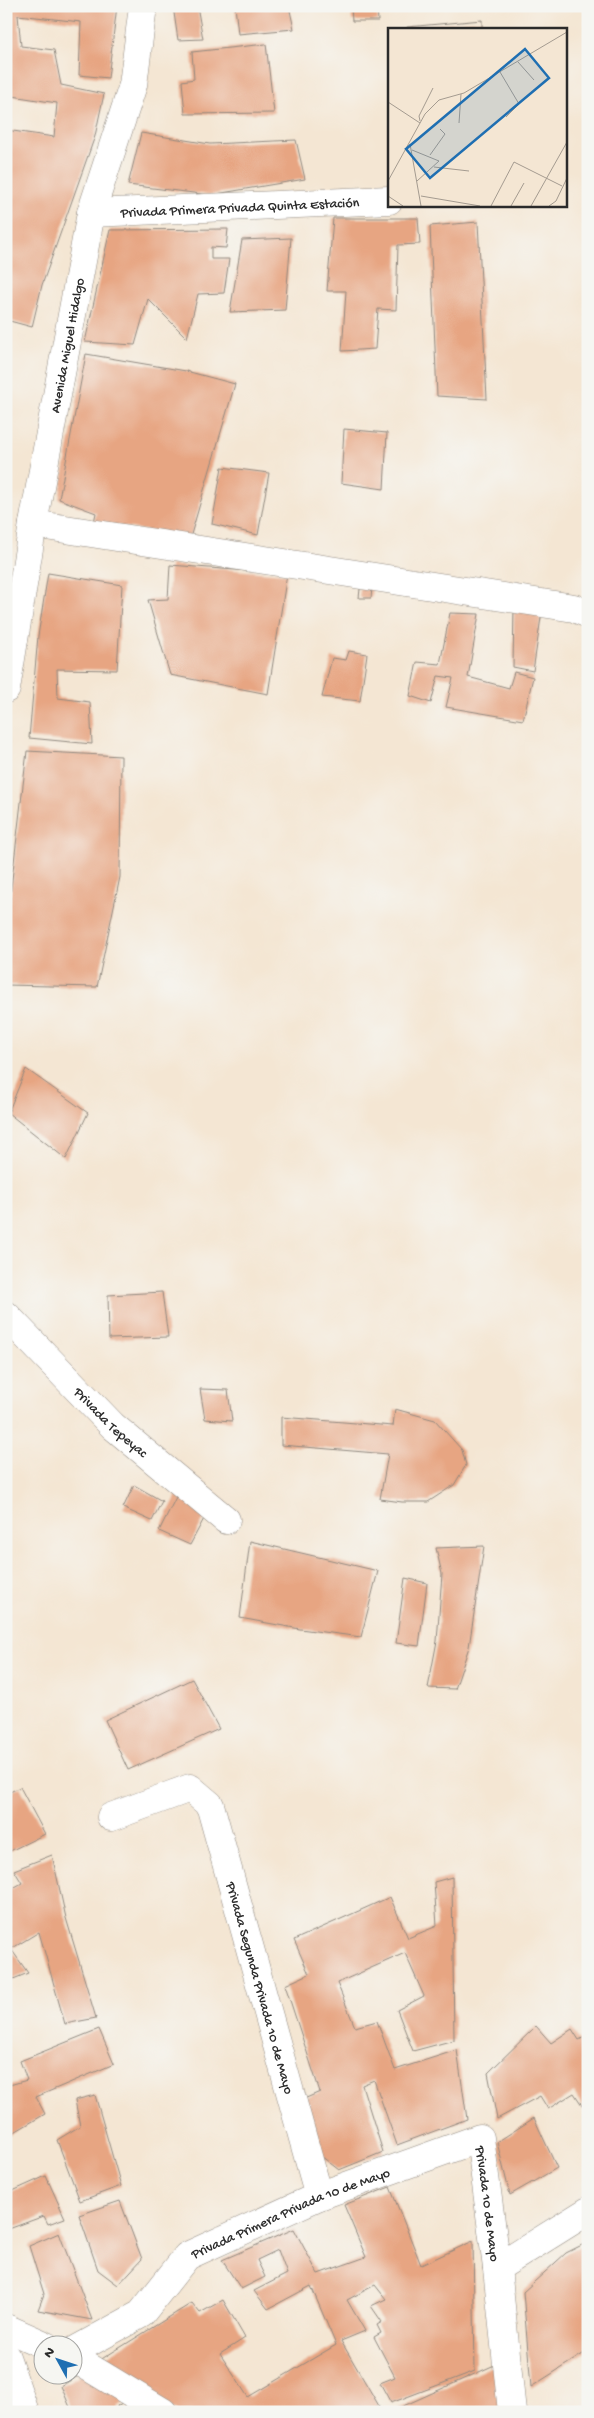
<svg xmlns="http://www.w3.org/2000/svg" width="594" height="2418" viewBox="0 0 594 2418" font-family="'Gochi Hand',sans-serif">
<rect width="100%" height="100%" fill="#f6f6f2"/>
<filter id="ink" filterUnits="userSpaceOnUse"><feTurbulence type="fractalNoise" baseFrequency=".02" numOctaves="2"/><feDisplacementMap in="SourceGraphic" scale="10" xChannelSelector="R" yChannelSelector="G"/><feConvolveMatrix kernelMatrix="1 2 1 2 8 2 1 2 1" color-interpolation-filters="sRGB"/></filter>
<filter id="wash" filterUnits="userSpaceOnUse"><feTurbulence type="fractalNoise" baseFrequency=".0096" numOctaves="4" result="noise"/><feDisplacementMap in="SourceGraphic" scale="20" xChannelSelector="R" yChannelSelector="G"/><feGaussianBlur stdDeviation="1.12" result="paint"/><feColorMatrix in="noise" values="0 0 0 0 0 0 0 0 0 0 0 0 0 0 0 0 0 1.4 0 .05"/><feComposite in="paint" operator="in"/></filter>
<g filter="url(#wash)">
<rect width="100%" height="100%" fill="#f4e6d3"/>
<g id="blocks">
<!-- building -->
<path fill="#e7a582" d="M6,6h111l-9,72 -29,-3 2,-53 -63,-7 3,31 33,4 7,35 43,9 -9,42 -53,149 -10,42 -26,-7v-190l48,7 3,-34 -51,-8z
M173,6h24l6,33 -25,1z
M235,6h54l5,23 -56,5z
M351,6h26l1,15h-26z
M482,20v9h-75v-2z
M266,44l8,69 -89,1 -3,-33 12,-2 -2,-27z
M141,133l69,11 86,-4 9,39 -95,16 -82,-10z
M333,218h85l2,26 -22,1 -2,65 -18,-1 -3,40 -33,2 4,-60h-19z
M478,222l9,177 -50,-3 -7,-170z
M228,229l-2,19 -15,-1v12h18l-5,34 -26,1 -11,44 -39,-39 -13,46 -50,-3 25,-112z
M291,238l-6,72 -55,2 12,-72z
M86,354l100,17 49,13 -45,154 -96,-16 2,-9 -37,-14z
M344,429l43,4 -3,56 -43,-6z
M222,467l47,6 -11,62 -46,-11z
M170,565l117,9 -19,120 -98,-19 -22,-75 20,-1z
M48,573l74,12 -5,85 -60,-1 1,29 32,4 2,42 -63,-6 9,-102z
M373,578l-2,20h-12l2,-18z
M514,606l28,5 -9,60 -20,-4z
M450,613l29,1 -11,63 41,11 5,-16 19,5 -10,43 -77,-13 7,-29 -15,-2 -7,27 -21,-7 7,-34 23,2z
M349,651l18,3 -7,47 -38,-4 10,-39 14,2z
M27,751l94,5 -1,121 -23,110 -91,-2v-54z
M26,1069l62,44 -22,46 -58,-46z
M162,1292l6,45 -59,2 -1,-44z
M200,1389l28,1 4,31 -27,-2z
M395,1409l40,11 27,30 4,15 -12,20 -26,17h-26l-22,-3 8,-45 -107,-9v-28l112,9z
M134,1485l28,16 -10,20 -29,-13z
M177,1495l30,18 -17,32 -31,-14z
M250,1541l128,30 -17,66 -61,-8 -60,-11z
M484,1546l-15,101 -14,42 -27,-1 9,-47 5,-67 -6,-26z
M405,1578l22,5 -8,63 -23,-3z
M192,1679l27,50 -91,41 -23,-50z
M20,1787l25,47 -39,19v-59z
M52,1855l14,63 30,100 -31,6 -26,-92 -28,17 17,24 -22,9v-90l16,-9 -8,-13z
M452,1877l2,163 -41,11 -16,-41 27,-14 -19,-43 -68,30 18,44 22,-6 18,49 62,-20 10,69 -70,26 -23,-65 -12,5 21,67 -44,18 -18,-14 -17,-57 16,-7 -35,-107 24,-11 -15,-34 96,-43 18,41 29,-12 -3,-44z
M536,2026l15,17 21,-14 7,11 9,-5v79l-14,-21 -26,16 -8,-13 -43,23 -9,-46z
M99,2029l15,35 -78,33 9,17 -39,23v-51l21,-6 -7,-19z
M95,2095l26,91 -41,15 -23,-61 23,-14 -5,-26z
M534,2118l23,50 -47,27 -13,-53z
M46,2176l19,42 -17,6 -4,-8 -38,14v-36z
M390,2187l31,78 52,-24 2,130 -84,32 -11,-20 15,-6 -21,-40 7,-4 -4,-8 5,-3 -11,-16 15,-7 -11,-14 -28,15 18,31 -24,10 38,65 -13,6h-187l-79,-52 92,-57 8,10 23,-13 22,38 -25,16 28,43 88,-52 -25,-59 -43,23 -14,-18 33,-17 -9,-24 -21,10 8,17 -24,12 -19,-29 72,-31 24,45 48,-17 -22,-52z
M120,2201l22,58 -24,26 -20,-15 -19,-55z
M59,2233l33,87 -54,-10 6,-16 -15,-48z
M588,2242v114l-2,-4 -55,35 -8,-95 43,-39z
M499,2363l2,49h-111z
M85,2372l45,26 -13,8 2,6h-47l-11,-26z"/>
</g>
</g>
<g filter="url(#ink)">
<use href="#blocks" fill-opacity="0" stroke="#90887f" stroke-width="1"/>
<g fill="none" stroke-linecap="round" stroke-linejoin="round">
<!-- minor casing -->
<g stroke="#90887f" stroke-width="29">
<g id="minor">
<path id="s1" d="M91,213l298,-13"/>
<path d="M33,524l541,84 14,6"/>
<path id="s2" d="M6,689l27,-165 58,-311 42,-128 10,-79"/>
<path id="s3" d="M6,1315l107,111 113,94"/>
<path id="s4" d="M111,1817l79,-29 20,17 109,391"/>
<path d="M497,2268l91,-57"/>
<path d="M6,2328l41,18"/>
<path id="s5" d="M72,2352l69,-38 46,-58 132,-60 161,-58 17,130 15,144"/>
<path d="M6,2357l19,55"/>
<path d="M72,2357l91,55"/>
</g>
</g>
<!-- minor -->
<use href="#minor" stroke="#fff" stroke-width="28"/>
</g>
</g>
<g text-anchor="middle" stroke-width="4" stroke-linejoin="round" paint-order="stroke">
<!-- street labels -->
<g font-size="14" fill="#2b2b2b" stroke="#f6f6f2">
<text dy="5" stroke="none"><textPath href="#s1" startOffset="149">Privada Primera Privada Quinta Estación</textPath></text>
<text dy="5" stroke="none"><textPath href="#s2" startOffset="349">Avenida Miguel Hidalgo</textPath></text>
<text dy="5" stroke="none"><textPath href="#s3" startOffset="150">Privada Tepeyac</textPath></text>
<text dy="5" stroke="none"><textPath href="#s4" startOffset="300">Privada Segunda Privada 10 de Mayo</textPath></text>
<text dy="5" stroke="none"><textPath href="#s5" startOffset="535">Privada 10 de Mayo</textPath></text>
<text dy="5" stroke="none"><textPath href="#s5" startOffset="265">Privada Primera Privada 10 de Mayo</textPath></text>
</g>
</g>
<!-- overview -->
<g transform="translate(388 28)">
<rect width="179" height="179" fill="#f4e6d3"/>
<path fill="none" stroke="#a49b90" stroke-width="1" d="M130,34l16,18M112,44l19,32 -13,13M0,74l32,21M32,93l-1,-5 14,-28M71,95l2,-29M22,116l11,62M24,122l27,11 -22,20M42,127l15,-21 -5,-5M46,139l35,4M0,153l37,-67 14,-14 25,-7 103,-61M0,168l15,10M33,168l59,10M103,178l23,-44 48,24M123,178l13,-23M143,178l36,-64M161,178l7,-5 11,-23"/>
<path fill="#1f6fb2" fill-opacity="0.15" stroke="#1f6fb2" stroke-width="2.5" d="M137,21l24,29 -119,100 -24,-29z"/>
<rect width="179" height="179" fill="none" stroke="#2b2b2b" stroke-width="2.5"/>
</g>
<!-- margin -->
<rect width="594" height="2418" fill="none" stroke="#f6f6f2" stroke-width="25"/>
<!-- north arrow -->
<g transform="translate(58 2360) rotate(310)"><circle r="24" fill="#f6f6f2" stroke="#a5a5a2"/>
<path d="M0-4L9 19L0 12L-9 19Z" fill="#1f6fb2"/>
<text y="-8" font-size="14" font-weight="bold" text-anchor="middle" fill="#2b2b2b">N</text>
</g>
</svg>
